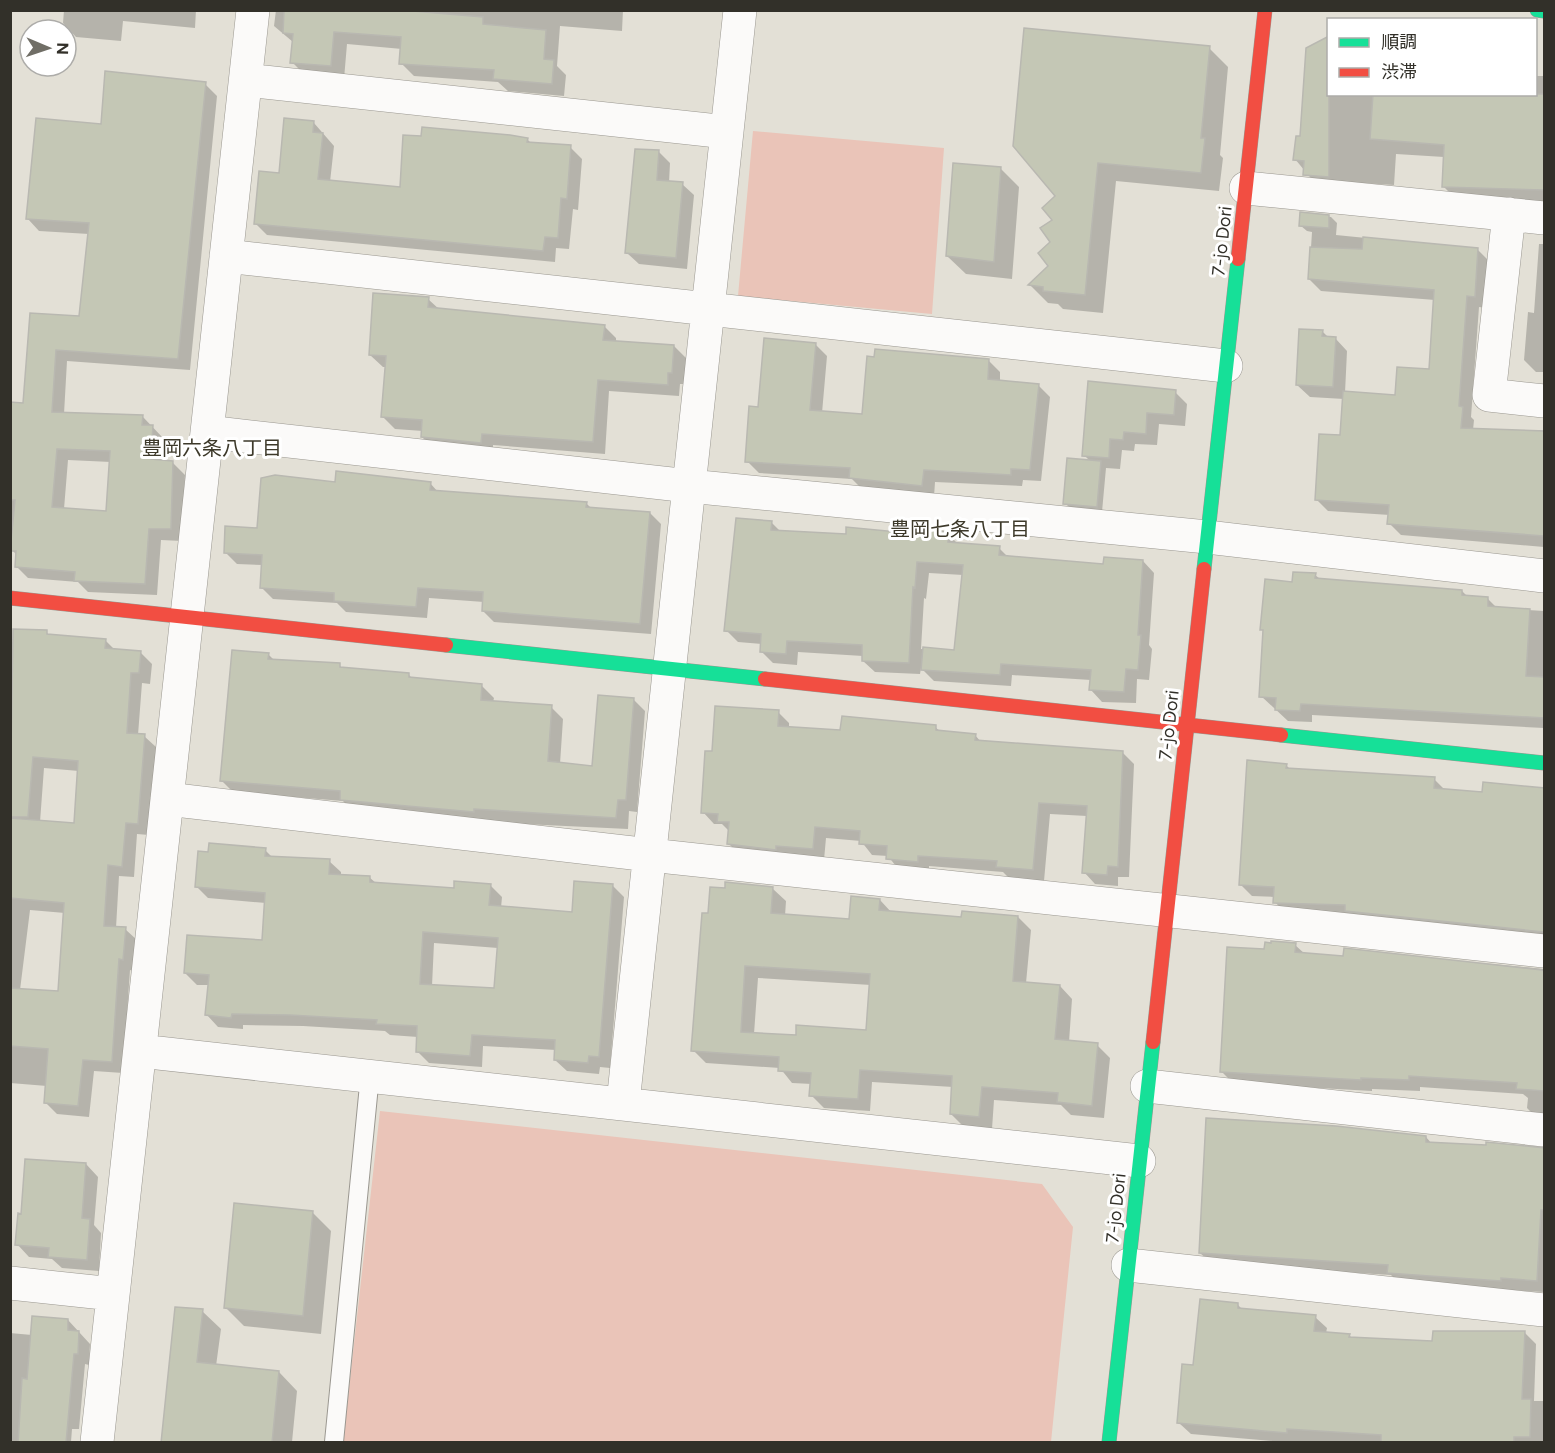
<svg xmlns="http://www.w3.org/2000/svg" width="1555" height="1453" viewBox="0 0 1555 1453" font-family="Figtree,'Noto Sans JP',sans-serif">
<rect width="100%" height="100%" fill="#e3e0d6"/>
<!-- green -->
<path fill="#eac4b8" d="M753,131l191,17 -12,166 -194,-18z
M380,1111l662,73 31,43 -22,215h-708z"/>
<!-- shadow -->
<path fill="#0003" fill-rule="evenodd" d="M64,10h132l-1,18 -72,-7 -2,20 -45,-4 -13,-14z
M276,10h347l-1,21 -62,-5 -3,40 9,9 -2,21 -56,-5 -10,-9 -84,-6 -13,-13 1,-14 -55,-5 -3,35 -39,-4 -13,-13 1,-20 -19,-16z
M28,32h2v32l-4,-4z
M1209,48l19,19 -8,88 3,3 -4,33 -103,-10 -13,132 -40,-4 -5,-5 -10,-1 -18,-18 20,-19 4,-45 -10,-13z
M1536,76h8v126l-87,-2 -14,-14 1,-29 -48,-3 -2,31 -32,-2 -1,7 -42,-2 -24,-29 7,-21 26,-44h208z
M205,84l12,12 -27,274 -123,-9 -3,53 79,3 21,22 -1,23 10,1 12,12 -3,66 -21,-1 -4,55 -69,-3 -10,-10 -50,-4 -12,-12 1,-11 -5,-5 1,-13 -3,-1v-132h15l6,-90 49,4 9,-84 -50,-3 -11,-12 74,-93zM68,460l43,2 -4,51 -43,-4z
M314,123l20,23 -4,36 72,7 125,-50 5,5 38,3 12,12 -4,51 -5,-1 -4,40 -13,-1 -1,14 -288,-27 -12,-12 25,-48z
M659,152l11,11 -1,20 13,1 12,11 -7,74 -48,-5 -12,-11z
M1001,169l18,18 -7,92 -46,-5 -19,-18z
M1302,214l29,3 6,6 -1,12 141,14 12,12 -3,47 -7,-1 -8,110 3,3 -1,10 71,3v114l-143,-12 -12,-12 1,-8 -62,-4 -12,-12 25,-63 3,-37 -34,-2 -13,-12 25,-54 7,7h6l12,13 -2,42 51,4 34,-26 5,-71 -114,-9 -12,-12 3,-47 -5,-1 -6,-5z
M1539,244h5v128h-8l-12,-12 4,-48 6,1z
M428,299l12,11 164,16 12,12v4l58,4 12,12 -2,26h-4l-1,12 -70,-5 -4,63 -112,-9v10l-59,-6 -12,-12 1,-6 -28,-2 -12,-12 4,-50h-4l-13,-12z
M815,344l12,12 -5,57 41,3 125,-56 12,12v9l38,4 12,12 -9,84 -18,-1 -1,6 -87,-4 -1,15 -71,-7 -11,-11 -93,-6 -12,-12 12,-52z
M1175,392l12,12 -2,22 -26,-2 -2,21 -22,-1 -1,7 -12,-1 -2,19 -14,-1 -4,44 -31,-3 -6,-6 25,-42 -6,-6z
M336,483h94l8,9 148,11 5,5 59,5 11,11 -10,110 -157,-12 -11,-11 1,-9 -55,-4 -2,20 -81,-6 -9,-9 -64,-4 -12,-12 2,-22 -26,-1 -12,-12z
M771,522l10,10 66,4 101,-2 10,10 41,4 9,9 97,8 38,-4 11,12 -5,72 3,4 -3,31 -12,-1 -1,24 -34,-1 -11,-12v-10l-79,-5 -1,11 -77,-5 -13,-13 -1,6 -45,-2 -12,-11v-5l-65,-4 -1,13 -24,-2 -12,-12 1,-7 -24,-2 -12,-12zM929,573l34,2 -7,77 -35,-3 3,-51 2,1z
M1315,575l5,4 142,12 6,6 20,2 9,9 47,3v117l-232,-13v7l-24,-1 -27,-25 4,-64 -4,-3 33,-45z
M46,632l4,4 55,4 10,10 25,2 12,12 -2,20 -8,-1 -4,52 6,1 12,11 -7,88 -12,-1 -3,43 -15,-1 -3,52 9,1 12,11 -3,31 -4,-1 -7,103 -29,-2 -5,46 -32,-3 -12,-12 2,-16 -37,-3v-440zM44,768l35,3 -4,54 -35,-3zM30,910l35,3 -6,80 -39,-3z
M268,654l7,7 64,4 4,4 65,5 5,5 69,7 12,12 -1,4 58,5 12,12 -3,45 33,3 40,-68 12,12 -8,101 -8,-1 -1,18 -206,-10 -69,-7 -10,-11 -110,-9 -12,-12z
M778,712l11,11v5l53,3 93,-4 6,5 34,3 6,7 141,10 12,12 -5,113h-11v9l-23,-2 -11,-12 3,-56 -37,-2 -6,67 -35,-3 -6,-6 -74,-6v7l-30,-3 -11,-14 -16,-1 -11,-14 -35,-3 -2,22 -84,-5 -11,-11 1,-12 -8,-8h-8l-11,-12 11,-59z
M1286,765l5,5 143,9 12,12 98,1v150l-258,-28 -11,-12v-5l-23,-1 -11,-11z
M265,850l8,8 56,3 12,11v4l28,1 8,7 78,5 35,-4 12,12 -1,11 72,5 40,-27 11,11 -14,171 -10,-1 -1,7 -32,-3 -12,-11 1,-10 -73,-4 -1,21 -53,-4 -12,-12 1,-14 -28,-2 -5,-4 -82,-5 -60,-1v4l-25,-2 -11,-12 3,-30h-13l-12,-12 79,-31 2,-39 -58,-5 -11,-11zM434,943l64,5 -3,41 -63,-3z
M773,889l13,12 -1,15 66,4 29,-20 12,13 70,6 56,-2 13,13 -5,53 34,3 12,13 -3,43 28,3 13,13 -6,60 -33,-3 -10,-10 -67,-5 -2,29 -28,-2 -13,-13 2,-27 -81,-5 -2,29 -46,-3 -13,-13 1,-11 -20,-1 -12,-15 -74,-5 -13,-13 16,-135zM758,978l113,7 -3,46 -70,6 -44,-3z
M1295,945l10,9 40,3v-7l199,19v152l-5,-1 -12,-12 1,-10 -5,-4 -103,-7v4l-48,-2v2l-139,-8 -12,-12 45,-120z
M1426,1137l6,7 112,6v142l-144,-8 -9,-9 -179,-11 -12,-11z
M86,1164l12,13 -4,48 7,8 -2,38 -37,-3 -10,-9 -23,-2 -12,-13 6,-29z
M313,1213l18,18 -10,103 -77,-8 -19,-19z
M1237,1304l6,6 72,7 12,11 -1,5 23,2 3,3 82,5 90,-11 12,12 -2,57h10v41h-261l-92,-8 -12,-11 15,-57z
M202,1311l19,18 -5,37 63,6 18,19 -5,51h-130z
M68,1320l22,24 -1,21 -4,-1 -6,65h-7l-1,13h-61v-109l22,2z"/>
<!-- building -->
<path fill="#c4c7b5" stroke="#b9b8b1" stroke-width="1.5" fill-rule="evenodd" d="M284,10h117l82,7v7l63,6 -2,29 10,1 -2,24 -59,-5 1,-9 -95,-6 2,-27 -67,-5 -3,34 -41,-3 3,-29 -10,-1z
M1024,28l186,18 -9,92h4l-4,35 -103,-10 -13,132 -42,-4v-4l-15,-2 20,-19 -10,-13 12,-11 -10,-14 12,-8 -10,-12 13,-12 -42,-50z
M1329,36v141l-26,-2 1,-14 -11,-1 3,-24h4l6,-88z
M105,71l101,11 -28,277 -122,-9 -4,62 91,3 -1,10h11l-2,34 22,2 -2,68h-22l-4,55 -71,-3 1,-9 -60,-5 1,-16h-6l5,-51h-5v-98l13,1 7,-90 49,3 10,-93 -63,-4 10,-101 65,6zM57,449l53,2 -4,60 -54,-4z
M1373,94h172v96l-103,-3 2,-42 -74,-6z
M284,118l30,3 -1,11 10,1 -5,46 82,8 3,-52 18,1 1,-9 88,8 18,3 -1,4 44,3 -4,54 -6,-1 -3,40 -13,-1 -2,14 -289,-27 5,-53 20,2z
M635,149l24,1 -2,30 26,2 -7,76 -51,-5z
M953,163l48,4 -7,95 -48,-6z
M1300,212l29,3v13l-30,-2z
M1363,237l115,11 -3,49 -8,-1 -8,110 4,1 -2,21 84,3 -1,105 -157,-12 2,-19 -74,-5 4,-66 21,1 3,-44 52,4 2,-28 32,2 5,-79 -126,-11 2,-32 52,2z
M373,293l56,4 -1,10 177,18 -2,15 71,5 -2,28h-4v12l-70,-5 -5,62 -111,-8 -1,9 -60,-6 1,-17 -41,-3 5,-61 -17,-1z
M1299,329l24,1 -1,6 14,1 -3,50 -37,-2z
M764,338l52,5 -6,67 52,4 5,-58 7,1 1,-8 114,10 -1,20 51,5 -9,86 -19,-1v6l-87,-5 -2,16 -73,-8 1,-10 -105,-6 4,-56 9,1z
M1088,381l88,9 -2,25 -27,-2 -1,21 -22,-2 -1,8 -13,-1 -1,19 -27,-2z
M1067,458l34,3 -4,46 -34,-3z
M336,471l95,11 -1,8 157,12 -1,5 64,5 -10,112 -158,-13 1,-19 -65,-4 -2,19 -82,-6v-8l-74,-5 2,-33 -38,-2 1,-27 32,2 4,-50 14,-3 60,7z
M736,518l36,3 -1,9 75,4v-7l62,6 1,-5 40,4 -1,10 52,4 -1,9 104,9 1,-7 39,3 -5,75h3l-3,35 -12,-1 -2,23 -35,-2 2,-20 -90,-6 -1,11 -79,-5 2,-23 31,3 9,-85 -46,-3 -2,26 -2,-1 -4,76 -47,-2v-16l-75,-4 -1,13 -26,-2 1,-18 -37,-3z
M1293,572l23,1 -1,5 147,12v5l26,2v9l42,3 -4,67 19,1v41l-244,-14 -1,7 -25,-1 1,-12 -17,-1 4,-67h-3l5,-51 27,3z
M13,629l34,1v4l59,5 -1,9 36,3 -2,22h-8l-4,60 18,1 -7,90 -12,-1 -4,44 -14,-2 -4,61 22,1 -3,33 -4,-1 -7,103 -29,-2 -5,46 -34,-3 4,-54 -38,-3v-58l48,3 6,-88 -54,-5v-80l64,5 4,-62 -45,-4 -5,60h-18z
M232,650l37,3 -1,6 72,4v4l69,6v4l73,7 -1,16 71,5 -4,56 44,5 6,-71 36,3 -8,102h-8l-2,18 -142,-9v3l-134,-12v-9l-120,-10z
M715,706l64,4 -1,16 62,4 2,-14 94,9v5l40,4 -1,6 148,11 -5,116 -10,-1 -1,9 -25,-2 5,-67 -48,-3 -6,67 -37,-3 1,-6 -79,-5v6l-32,-3 1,-13 -28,-2 1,-13 -45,-4 -2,22 -37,-3v4l-49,-6 2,-22h-12l1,-8 -17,-1 4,-62h7z
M1247,760l40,4 -1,4 149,9 -1,11 48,4 1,-10 62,6 -1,144 -199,-21v-6l-72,-2 1,-16 -35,-2z
M209,843l57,5 -1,8 65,3 -1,15 41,2v6l84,6v-7l37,3 -2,21 83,7 2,-31 39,3 -14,173 -10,-1 -1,7 -34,-3 1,-20 -83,-5 -2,21 -54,-4 1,-26 -41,-2 1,-4 -87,-5 -58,-1 -1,4 -26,-3 4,-40 -25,-2 3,-38 75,5 3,-47 -70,-6 3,-36 10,1zM423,932l75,6 -4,50 -74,-4z
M725,882l48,5 -2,26 78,6 2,-23 29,3 -1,11 82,7 1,-6 56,5 -5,65 47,4 -5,54 43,4 -6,63 -35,-4 1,-9 -76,-6 -3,30 -29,-3 2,-38 -92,-6 -2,29 -49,-3 2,-23 -33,-2 1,-14 -88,-6 11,-138h6l2,-26 15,1zM745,966l125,8 -4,56 -70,-5v10l-55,-3z
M1271,941l25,2 -1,9 48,4 1,-8 198,22 3,1v120l-29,-2 1,-6 -108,-7v4l-48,-2v2l-141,-8 7,-125 37,2 1,-7 6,1z
M1206,1118l130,8 90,10v6l60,3v-3l59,6v62h-4l-4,71 -36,-3v3l-114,-8 1,-8 -189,-12z
M25,1159l61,4 -4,55 8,1 -3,41 -39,-3 1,-9 -34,-3 3,-32 3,1z
M234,1203l79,8 -10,105 -79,-8z
M1200,1299l38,4v5l78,7 -2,16 36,3 -1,3 83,4 1,-10h92l-3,68h9l-1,38h-16v6h-133v-8l-94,-6v4l-110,-10 5,-59 11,1z
M175,1307l28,2 -6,53 82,9 -7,72h-111z
M32,1316l36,3v11l11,1 -1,23h-4l-8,89h-48l4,-65 5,1z"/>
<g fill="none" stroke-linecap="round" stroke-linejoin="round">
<!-- lane casing -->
<g stroke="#9a9790" stroke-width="20">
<path id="lane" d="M334,1442l36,-367"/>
</g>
<!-- street casing -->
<g stroke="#9a9790" stroke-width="34">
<path id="street" d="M246,80l481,52
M1246,188l298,30
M1509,214l-20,181 55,6
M226,256l1000,110
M207,432l482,54 518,51 337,39
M167,799l483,56 894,96
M140,1051l999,110
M1147,1086l397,44
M623,1103l117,-1093
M1128,1265l416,45
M10,1283l103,11
M97,1442l156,-1432"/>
</g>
<!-- fast casing -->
<g stroke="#9a9790" stroke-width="15">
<path id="fast" d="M1537,10l7,1
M1204,569l34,-310
M446,645l319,34
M1281,735l263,28
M1109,1442l44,-400"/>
</g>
<!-- jam casing -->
<g stroke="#9a9790" stroke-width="15">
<path id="jam" d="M1238,259l27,-249
M10,598l436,47
M765,679l516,56
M1153,1042l51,-473"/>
</g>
<!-- lane -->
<use href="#lane" stroke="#fbfaf9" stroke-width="18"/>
<!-- street -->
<use href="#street" stroke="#fbfaf9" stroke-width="33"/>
<!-- fast -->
<use href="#fast" stroke="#16e098" stroke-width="14"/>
<!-- jam -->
<use href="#jam" stroke="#f24e42" stroke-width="14"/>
</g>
<g text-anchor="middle" stroke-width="6" stroke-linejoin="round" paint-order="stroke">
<!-- street labels -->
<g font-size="18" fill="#323029" stroke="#fff">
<text transform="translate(1222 241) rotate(-84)" y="6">7-jo Dori</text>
<text transform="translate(1169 725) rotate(-84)" y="6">7-jo Dori</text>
<text transform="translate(1116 1208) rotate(-84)" y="6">7-jo Dori</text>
</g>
<!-- neighbourhood labels -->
<g font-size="20" fill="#3d392a" stroke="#fff">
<text x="212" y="455">豊岡六条八丁目</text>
<text x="960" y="536">豊岡七条八丁目</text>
</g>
</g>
<!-- border -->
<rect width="1555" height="1453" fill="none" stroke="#323029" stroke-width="24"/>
<!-- legend -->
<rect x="1327" y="18" width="210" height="78" fill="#ffffff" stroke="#adaca9" stroke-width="1.5"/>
<rect x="1339" y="38" width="30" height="9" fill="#16e098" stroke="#adaca9" stroke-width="1.5"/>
<text x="1381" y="48" font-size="18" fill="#323029">順調</text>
<rect x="1339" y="68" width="30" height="9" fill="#f24e42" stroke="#adaca9" stroke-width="1.5"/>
<text x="1381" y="78" font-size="18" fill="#323029">渋滞</text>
<!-- north arrow -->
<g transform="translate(48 48) rotate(92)"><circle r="28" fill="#ffffff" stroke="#adaca9" stroke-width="1.5"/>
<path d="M0-4.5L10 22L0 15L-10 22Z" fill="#706e66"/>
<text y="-9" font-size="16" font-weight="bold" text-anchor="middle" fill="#323029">N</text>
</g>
</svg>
